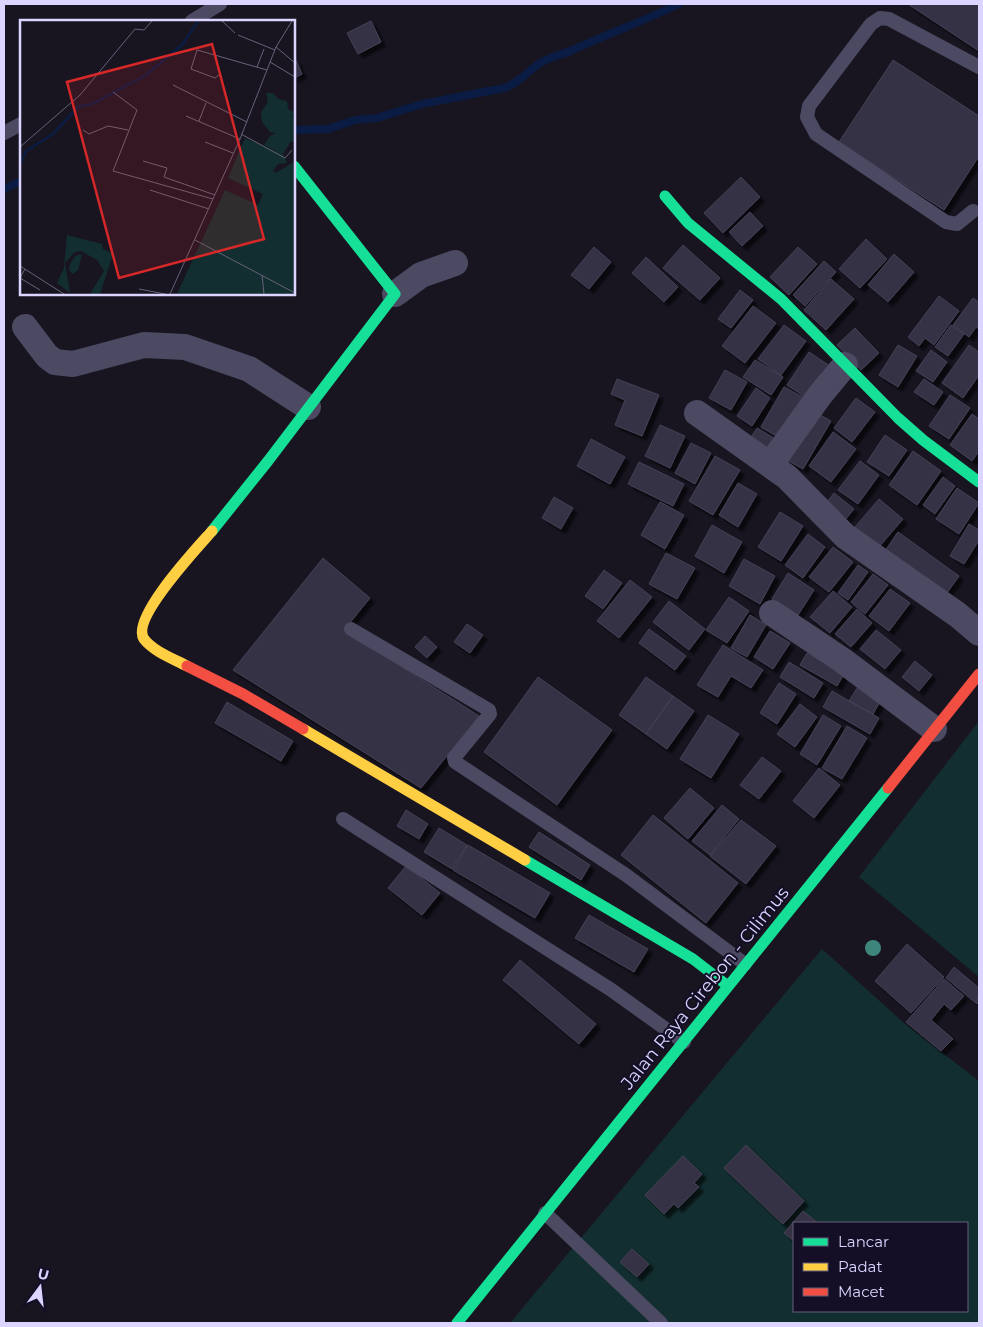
<svg xmlns="http://www.w3.org/2000/svg" width="983" height="1327" viewBox="0 0 983 1327" font-family="Montserrat,sans-serif">
<defs>
<filter id="shadow"><feDropShadow dx="4.5" dy="4.5" stdDeviation="1" flood-color="#0009"/></filter>
</defs>
<rect width="100%" height="100%" fill="#181521"/>
<!-- green -->
<path fill="#132e30" fill-rule="evenodd" d="M979,721v256l-120,-100z
M822,949l82,74 75,58v242h-469zM794,1223h173v88h-173z"/>
<g fill="none" stroke-linecap="round" stroke-linejoin="round">
<!-- stream -->
<path stroke="#0a1c43" stroke-width="8" d="M294,130l34,-1 27,-9 22,-2 45,-14 82,-16c16,-5 24,-18 38,-26 7,-5 19,-7 28,-11 36,-16 73,-30 109,-47
M4,189l17,-8"/>
</g>
<!-- building -->
<path fill="#363244" stroke="#454056" filter="url(#shadow)" d="M908,4h71v47z
M371,21l10,21 -23,12 -11,-21z
M296,60l6,14 -8,4v-17z
M893,60l86,56v40l-35,54 -105,-68z
M741,177l19,20 -37,36 -19,-20z
M750,212l13,14 -21,20 -13,-14z
M866,239l21,20 -27,29 -21,-19z
M683,245l37,33 -20,22 -37,-32z
M594,247l17,15 -22,27 -18,-14z
M798,247l19,17 -28,31 -19,-18z
M894,254l20,18 -26,30 -20,-17z
M646,257l32,30 -14,15 -32,-29z
M824,261l12,11 -31,34 -12,-11z
M831,279l23,20 -28,31 -22,-20z
M740,290l13,10 -22,28 -13,-9z
M939,296l20,15 -25,34 -9,-7 -6,8 -11,-9z
M973,298l6,4v27l-3,-2 -7,10 -16,-12z
M753,306l23,17 -31,40 -23,-17z
M784,325l22,16 -25,34 -23,-16z
M951,325l13,9 -16,22 -13,-9z
M855,328l24,25 -18,17 -24,-25z
M898,345l19,11 -19,31 -19,-12z
M969,345l10,7v23l-16,23 -21,-15z
M931,350l16,12 -14,20 -17,-11z
M809,352l21,14 -22,33 -21,-14z
M755,360l28,17 -12,18 -28,-18z
M725,370l22,12 -16,28 -22,-12z
M617,379l42,16 -17,41 -27,-11 10,-25 -14,-6z
M924,379l19,13 -9,13 -20,-13z
M784,387l22,12 -23,41 -22,-13z
M756,388l14,10 -18,28 -15,-10z
M950,395l20,13 -21,31 -20,-13z
M856,398l19,14 -23,30 -18,-14z
M811,410l20,11 -28,48 -20,-11z
M972,414l7,5v32l-7,10 -22,-16z
M660,425l25,11 -15,32 -25,-12z
M757,428l25,15 -9,14 -25,-15z
M833,432l23,17 -25,33 -22,-16z
M885,435l22,15 -18,26 -22,-14z
M591,439l34,18 -15,27 -33,-18z
M691,443l20,10 -16,31 -20,-11z
M913,451l28,20 -24,34 -28,-20z
M715,456l25,14 -27,45 -24,-14z
M860,461l19,14 -21,29 -20,-14z
M639,462l45,22 -11,22 -45,-22z
M943,477l12,9 -20,28 -12,-9z
M738,483l19,11 -19,33 -19,-12z
M957,488l22,15 -20,31 -23,-15z
M834,493l20,16 -10,12 -20,-15z
M554,497l19,11 -12,21 -19,-11z
M879,499l24,20 -24,28 -24,-20z
M660,502l24,13 -19,34 -24,-14z
M780,512l23,14 -22,35 -23,-14z
M969,524l10,6v10l-15,24 -14,-8z
M712,525l30,17 -18,31 -29,-17z
M898,532l61,44 -15,21 -61,-43z
M808,534l17,13 -22,31 -18,-13z
M833,547l20,15 -24,30 -20,-15z
M666,553l29,15 -18,31 -28,-15z
M323,558l47,40 -26,32 135,86 -58,72 -188,-118z
M744,559l31,17 -15,28 -31,-18z
M858,565l10,7 -20,28 -10,-7z
M604,570l18,13 -19,26 -18,-13z
M788,573l26,17 -16,25 -26,-16z
M873,574l15,11 -23,29 -14,-12z
M630,580l22,17 -33,41 -22,-17z
M890,589l20,14 -21,28 -20,-15z
M833,591l19,16 -22,26 -20,-16z
M729,597l20,14 -22,32 -21,-13z
M669,601l36,28 -16,21 -36,-28z
M857,609l15,14 -21,24 -16,-13z
M750,615l16,10 -19,32 -16,-9z
M467,624l16,11 -13,18 -16,-11z
M649,629l37,27 -11,14 -36,-27z
M876,630l25,20 -16,19 -25,-20z
M770,631l20,12 -17,26 -19,-12z
M425,636l12,11 -10,11 -12,-11z
M723,645l40,25 -12,18 -20,-12 -13,21 -21,-12z
M807,653l37,21 -7,12 -37,-21z
M915,661l17,14 -13,16 -17,-14z
M789,662l34,21 -9,15 -34,-21z
M538,677l74,53 -55,75 -73,-53z
M646,677l27,19 -27,38 -27,-19z
M779,683l17,11 -19,30 -17,-11z
M859,685l23,13 -9,16 -24,-13z
M832,691l47,27 -9,16 -47,-27z
M673,696l21,15 -27,38 -21,-15z
M227,702l66,39 -12,20 -66,-38z
M800,704l17,13 -22,30 -18,-13z
M708,715l31,19 -28,44 -31,-19z
M823,715l18,11 -24,39 -17,-11z
M847,726l20,12 -25,41 -20,-11z
M762,757l19,14 -22,28 -19,-14z
M819,768l21,17 -26,33 -21,-17z
M690,788l24,20 -26,31 -24,-21z
M722,805l17,14 -29,36 -18,-14z
M406,810l22,14 -9,15 -22,-13z
M653,815l85,68 -32,40 -85,-68z
M741,820l35,26 -30,38 -36,-28z
M439,828l28,17 -15,24 -28,-17z
M539,832l51,33 -9,15 -52,-33z
M468,845l82,48 -15,25 -82,-48z
M406,866l34,27 -18,22 -34,-27z
M589,915l59,34 -14,23 -59,-34z
M907,944l37,33 -33,36 -36,-32z
M520,960l76,64 -17,20 -76,-64z
M954,967l25,21 -2,16 -31,-26z
M944,979l20,17 -13,14 -7,-6 -13,16 22,19 -12,12 -35,-29z
M746,1145l58,56 -21,23 -59,-56z
M683,1156l19,18 -8,9 5,4 -21,21 -4,-4 -10,10 -19,-19z
M803,1211l15,12h-24v18l-10,-8z
M632,1249l17,15 -12,13 -17,-15z"/>
<g fill="none" stroke-linecap="round" stroke-linejoin="round">
<!-- lane -->
<path stroke="#4b4a62" stroke-width="14" d="M192,21l28,-17
M4,133l17,-9
M973,211l-16,13 -11,-2 -130,-88 -9,-17 2,-11 62,-82 9,-6 9,1 90,48
M351,629l138,81 1,4 -36,44 1,4 171,113 119,89
M343,819l267,170 74,53
M545,1213l116,110"/>
<!-- street -->
<path stroke="#4b4a62" stroke-width="26" d="M395,294l26,-19 34,-12
M25,327l22,29 8,6 18,2 71,-19 41,2 64,22 59,38
M697,413l90,64 58,59 113,79 21,18
M770,465l50,-70 25,-30
M772,613l70,47 92,69"/>
<!-- fast -->
<path stroke="#16e098" stroke-width="11" d="M665,196l23,27 93,76 117,119 25,22 56,42
M212,531l56,-70 127,-167 -101,-128
M525,860l168,99 35,27
M457,1323l431,-535"/>
<!-- slow -->
<path stroke="#ffcf43" stroke-width="11" d="M187,666c-13,-7 -33,-14 -43,-27 -14,-20 54,-92 68,-108
M303,729l222,131"/>
<!-- jam -->
<path stroke="#f24e42" stroke-width="11" d="M187,666l56,28 60,35
M888,788l91,-114"/>
</g>
<!-- trees -->
<circle fill="#3e867c" cx="873" cy="948" r="8"/>
<g text-anchor="middle" stroke-width="4" stroke-linejoin="round" paint-order="stroke">
<!-- street labels -->
<g font-size="18" fill="#dbd5ff" stroke="#140f27">
<text transform="translate(705 988) rotate(-51)" y="6">Jalan Raya Cirebon - Cilimus</text>
</g>
</g>
<!-- overview -->
<g transform="translate(20 20)">
<rect width="275" height="275" fill="#181521"/>
<path d="M246,73h7l5,6 9,2 1,8 7,3v4l-3,-1 3,4v24l-4,-2 -8,13 4,9 -9,1 -5,7 3,2 19,-12v133h-118l48,-104 33,15 5,-11 -35,-16 17,-40 35,15 -16,-8 6,-9 6,-3 -6,-1 -8,-10 -1,-10 7,-10zM47,215l35,9 1,5 10,5 -13,40h-10l14,-23 -7,-11 -16,-9 -6,1 -10,11 5,30 -13,-10 7,-15zM62,234l-4,16 -5,4 -4,-4 1,-6 5,-8z" fill="#132e30"/>
<path fill="none" stroke="#0a1c43" stroke-width="2.5" d="M0,144l6,-13 27,-17 25,-27 14,-3 54,-29 37,-31 15,-23"/>
<path fill="none" stroke="#66627a" stroke-width="1" d="M202,1l13,12M218,15l37,15M256,27l19,16M250,42l25,15M237,47l7,-18M199,55l-4,3 -24,-9 6,-19 70,20M153,65l74,37M93,72l24,18 -24,61 100,28M166,96l54,23M179,101l7,-18M63,110l6,4 19,-8 20,4M221,114l44,24 7,-8M185,122l28,11M0,127l60,-52 55,-66 9,1 8,-9M123,141l24,7 -3,9 51,18M130,170l59,19M175,220l100,53M0,246l44,28M5,249l-5,9 20,12M242,255l2,19M119,269l26,5M150,274l70,-155 36,-92 16,-26"/>
<path fill="#d62828" fill-opacity="0.15" stroke="#d62828" stroke-width="2.5" d="M192,24l52,195 -145,39 -52,-196z"/>
<rect width="275" height="275" fill="none" stroke="#dbd5ff" stroke-width="2.5"/>
</g>
<!-- border -->
<rect width="983" height="1327" fill="none" stroke="#dbd5ff" stroke-width="10"/>
<!-- legend -->
<rect x="793" y="1222" width="175" height="90" fill="#140f27" stroke="#645e7d"/>
<rect x="803" y="1238" width="25" height="8" fill="#16e098" stroke="#645e7d"/>
<text x="838" y="1247" font-size="15" fill="#dbd5ff">Lancar</text>
<rect x="803" y="1263" width="25" height="8" fill="#ffcf43" stroke="#645e7d"/>
<text x="838" y="1272" font-size="15" fill="#dbd5ff">Padat</text>
<rect x="803" y="1288" width="25" height="8" fill="#f24e42" stroke="#645e7d"/>
<text x="838" y="1297" font-size="15" fill="#dbd5ff">Macet</text>
<!-- north arrow -->
<g transform="translate(40 1287) rotate(15)" stroke="#140f27" stroke-width="4" paint-order="stroke">
<path d="M0-4L9 19L0 12L-9 19Z" fill="#dbd5ff"/>
<text y="-8" font-size="14" font-weight="bold" text-anchor="middle" fill="#dbd5ff">U</text>
</g>
</svg>
